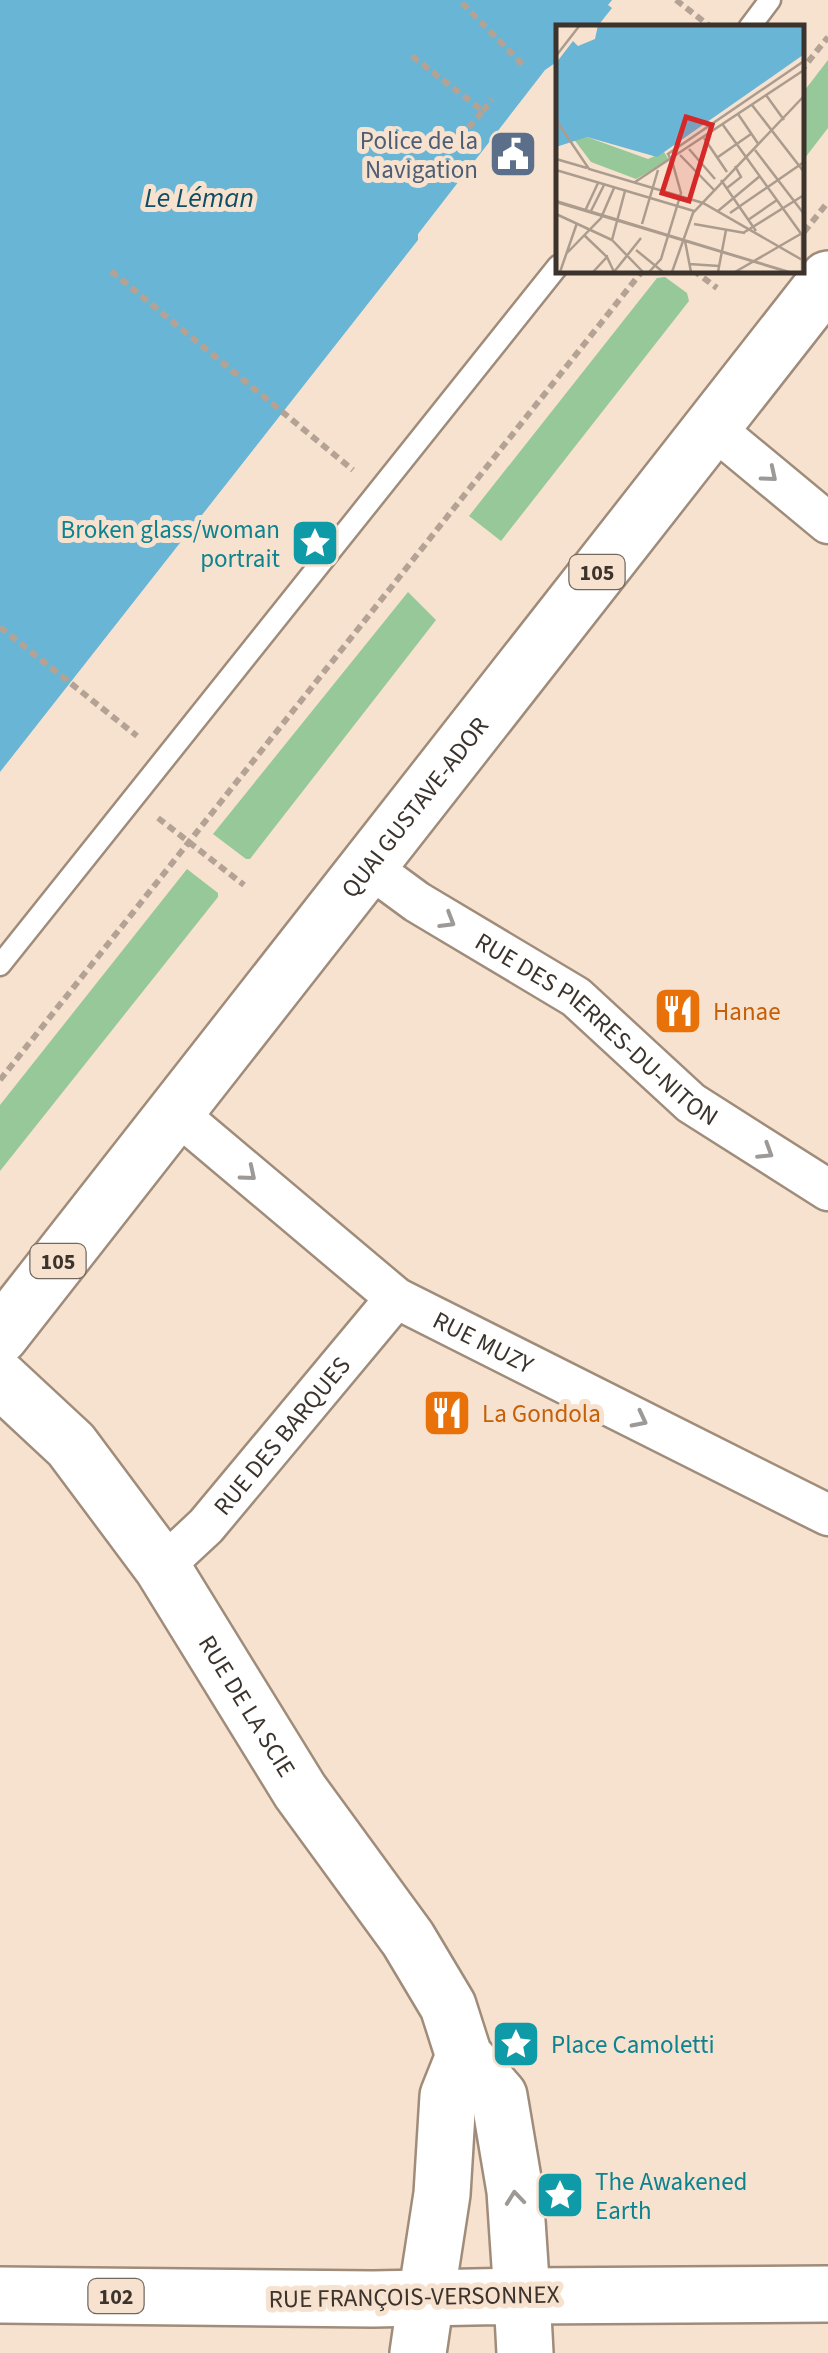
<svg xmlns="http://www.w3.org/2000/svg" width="828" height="2353" viewBox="0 0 828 2353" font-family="'Source Sans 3',sans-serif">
<rect width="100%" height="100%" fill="#f7e2cf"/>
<!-- green -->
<path fill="#96c899" d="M828,60v68l-27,35v-68z
M665,277l22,16 2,8 -188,240 -32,-25 188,-238z
M408,592l28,28 -186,239h-4l-33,-25z
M187,869l31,24v4l-218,274v-66z"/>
<!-- water -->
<path fill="#69b5d6" d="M0,0h612l-4,5 4,3 -15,19 -39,1v33l-13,9 -127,164v6l-418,532z"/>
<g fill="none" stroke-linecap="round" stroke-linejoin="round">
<!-- service casing -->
<g stroke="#9f8c7a" stroke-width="25">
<path id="service" d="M749,28l21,-28
M0,965l558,-699"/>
</g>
<!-- minor casing -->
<g stroke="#9f8c7a" stroke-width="45">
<g id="minor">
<path d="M711,426l117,97"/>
<path id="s1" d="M368,866l49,36 159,95 115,106 137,87"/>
<path id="s2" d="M174,1111l222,187 432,217"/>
<path id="s3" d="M162,1567l44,-41 190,-228"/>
</g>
</g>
<!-- secondary casing -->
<g stroke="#9f8c7a" stroke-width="60">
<g id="secondary">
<path id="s4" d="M0,1379l71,66 91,122 138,224 108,148 40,67 16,50 35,40 16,95 7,105 306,-2"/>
<path d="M426,2298l16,-104 6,-98 16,-40"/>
</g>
</g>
<!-- primary casing -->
<g stroke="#9f8c7a" stroke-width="60">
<g id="primary">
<path id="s5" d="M0,1336l828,-1057"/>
<path d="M0,2295l373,4 149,-3 3,57"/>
<path d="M418,2353l8,-55"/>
</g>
</g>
<!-- path -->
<path stroke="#b4a395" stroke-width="6" stroke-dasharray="8 5" stroke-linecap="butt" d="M676,0l36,28
M462,3l64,65
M582,24l4,4
M412,56l71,55 -20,23
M800,72l28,-35
M483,111l9,-12
M804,232l24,-30
M693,270l24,18
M111,271l242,199
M0,627l137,109
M158,818l86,67
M0,1080l643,-810"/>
<!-- service -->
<use href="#service" stroke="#fff" stroke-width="20"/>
<!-- minor -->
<use href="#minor" stroke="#fff" stroke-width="40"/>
<!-- secondary -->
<use href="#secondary" stroke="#fff" stroke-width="55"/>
<!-- primary -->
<use href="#primary" stroke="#fff" stroke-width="55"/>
</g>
<!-- one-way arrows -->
<defs><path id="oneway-chevron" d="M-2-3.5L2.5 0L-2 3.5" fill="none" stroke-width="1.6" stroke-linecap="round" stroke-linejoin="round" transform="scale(2.5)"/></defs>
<g stroke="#9d9996">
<use href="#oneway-chevron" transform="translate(770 475) rotate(40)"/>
<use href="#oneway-chevron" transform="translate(448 921) rotate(31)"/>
<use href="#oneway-chevron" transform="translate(766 1152) rotate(32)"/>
<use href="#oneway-chevron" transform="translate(249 1174) rotate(40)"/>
<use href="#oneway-chevron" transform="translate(640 1420) rotate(27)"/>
<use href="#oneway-chevron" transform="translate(515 2198) rotate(-96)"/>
</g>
<!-- icons -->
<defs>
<g id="civic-square" transform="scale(2.5)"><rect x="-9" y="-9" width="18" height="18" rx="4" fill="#5c6f8a" stroke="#f7e2cf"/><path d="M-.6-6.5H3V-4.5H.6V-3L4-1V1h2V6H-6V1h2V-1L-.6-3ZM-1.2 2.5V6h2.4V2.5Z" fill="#fff"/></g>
<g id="sight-square" transform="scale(2.5)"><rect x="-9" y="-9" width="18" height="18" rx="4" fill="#0f9aa8" stroke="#f7e2cf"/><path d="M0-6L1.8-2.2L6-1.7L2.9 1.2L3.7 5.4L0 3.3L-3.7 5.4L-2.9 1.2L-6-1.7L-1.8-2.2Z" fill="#fff"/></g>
<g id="restaurant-square" transform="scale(2.5)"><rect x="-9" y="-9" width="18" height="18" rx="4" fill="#e8710a" stroke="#f7e2cf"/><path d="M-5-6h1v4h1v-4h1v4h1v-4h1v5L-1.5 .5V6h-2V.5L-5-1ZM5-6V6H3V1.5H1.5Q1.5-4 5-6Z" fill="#fff"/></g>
</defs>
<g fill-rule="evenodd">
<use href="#civic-square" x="513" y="154"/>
<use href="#sight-square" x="315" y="543"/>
<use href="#restaurant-square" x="678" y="1011"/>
<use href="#restaurant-square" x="447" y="1413"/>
<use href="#sight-square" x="516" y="2044"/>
<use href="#sight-square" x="560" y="2195"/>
</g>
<g text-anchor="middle" stroke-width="10" stroke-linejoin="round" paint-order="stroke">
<!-- shield labels -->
<g fill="#f7e2cf" stroke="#73685d" stroke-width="2.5">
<rect x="569.5" y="555" width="55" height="34" rx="8"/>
<rect x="30.5" y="1244" width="55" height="34" rx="8"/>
<rect x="88.5" y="2279" width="55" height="34" rx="8"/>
</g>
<g font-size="22" font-weight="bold" fill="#3b332c">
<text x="597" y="580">105</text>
<text x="58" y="1269">105</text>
<text x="116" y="2304">102</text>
</g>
<!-- service labels -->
<g font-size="25" fill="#4e5e75" stroke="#f7e2cf" text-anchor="end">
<text x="478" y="149">Police de la<tspan x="478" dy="29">Navigation</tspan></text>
</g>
<!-- culture labels -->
<g font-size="25" fill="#0d838f" stroke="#f7e2cf" text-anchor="start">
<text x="280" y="538" text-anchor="end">Broken glass/woman<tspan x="280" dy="29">portrait</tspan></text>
<text x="551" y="2053">Place Camoletti</text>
<text x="595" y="2190">The Awakened<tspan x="595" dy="29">Earth</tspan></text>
</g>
<!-- street labels -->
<g font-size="25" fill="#3b332c" stroke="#f7e2cf">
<text dy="9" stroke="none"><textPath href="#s5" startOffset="672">QUAI GUSTAVE-ADOR</textPath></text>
<text dy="9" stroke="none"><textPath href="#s1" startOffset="282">RUE DES PIERRES-DU-NITON</textPath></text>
<text dy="9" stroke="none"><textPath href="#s2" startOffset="388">RUE MUZY</textPath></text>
<text dy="9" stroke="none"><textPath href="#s3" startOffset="178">RUE DES BARQUES</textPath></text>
<text dy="9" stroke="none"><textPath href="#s4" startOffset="412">RUE DE LA SCIE</textPath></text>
<text transform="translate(414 2296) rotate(-1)" y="9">RUE FRANÇOIS-VERSONNEX</text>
</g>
<!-- food labels -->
<g font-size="25" fill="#c56008" stroke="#f7e2cf" text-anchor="start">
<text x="713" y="1020">Hanae</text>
<text x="482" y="1422">La Gondola</text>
</g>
<!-- water labels -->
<g font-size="28" font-style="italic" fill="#0d4e64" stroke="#f7e2cf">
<text x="199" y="207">Le Léman</text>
</g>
</g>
<!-- overview -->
<g transform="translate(556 25)">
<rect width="248" height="248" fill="#f7e2cf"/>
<path d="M31,112l61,22 16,-7 5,8 -33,19 -45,-17 -18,-24z" fill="#96c899"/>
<path d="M42,0h205v30l-146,102 -70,-20 -31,10v-84l17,-22 5,5 17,-7z" fill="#69b5d6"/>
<path fill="none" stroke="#69b5d6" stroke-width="5" d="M52,0l23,37M45,15l44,15M55,18l36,9M112,27l48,-27M75,46l81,-46M41,49l11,-30 -5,-19M3,52l56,-4 84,-48M37,52l7,-38M85,52l33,53M0,53l31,9 41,-5 100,-57M54,55l95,-55M33,57l35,-9M22,58l46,-8M0,59l25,48M49,74l19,-20 48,-27M34,94l17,-27 24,-19M5,95l32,-33M28,102l20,-42M26,108l44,-53 98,-55"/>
<path fill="none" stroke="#ac9c8e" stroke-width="2.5" d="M0,31l24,-31M210,70l18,25M196,80l52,67M182,89l21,31M0,95l33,49 114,34 101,58M167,100l79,110v37M148,113l23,34M133,124l26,30M199,125l49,64M124,130l35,36M162,132l33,-23M0,134l31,9M115,135l-3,-6 136,-93M0,145l138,41M165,155l35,51M79,157l169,-112M171,163l14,-11 -6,-11M0,176l233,71M0,177l232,70M29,186l13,-28M162,186l42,-35M34,188l14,-28M174,188l74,-51M0,189l56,26M192,195l29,-20M86,199l16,-54M138,199l51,9M187,208l61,-38M28,210l23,22M56,215l13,-49M56,215l31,32M129,216l6,31M80,225l27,22M10,229l35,-36 13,-30M133,239l30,2M4,247l17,-49M37,247l14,-15 7,15 27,-34M93,247l12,-13 20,-66 -9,-32M116,247l21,-59 111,-117M162,247l8,-42M179,247l69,-40"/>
<path fill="#d62828" fill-opacity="0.15" stroke="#d62828" stroke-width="5" d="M130,92l26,8 -23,76 -27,-8z"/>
<rect width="248" height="248" fill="none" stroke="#3b332c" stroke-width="5"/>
</g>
</svg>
